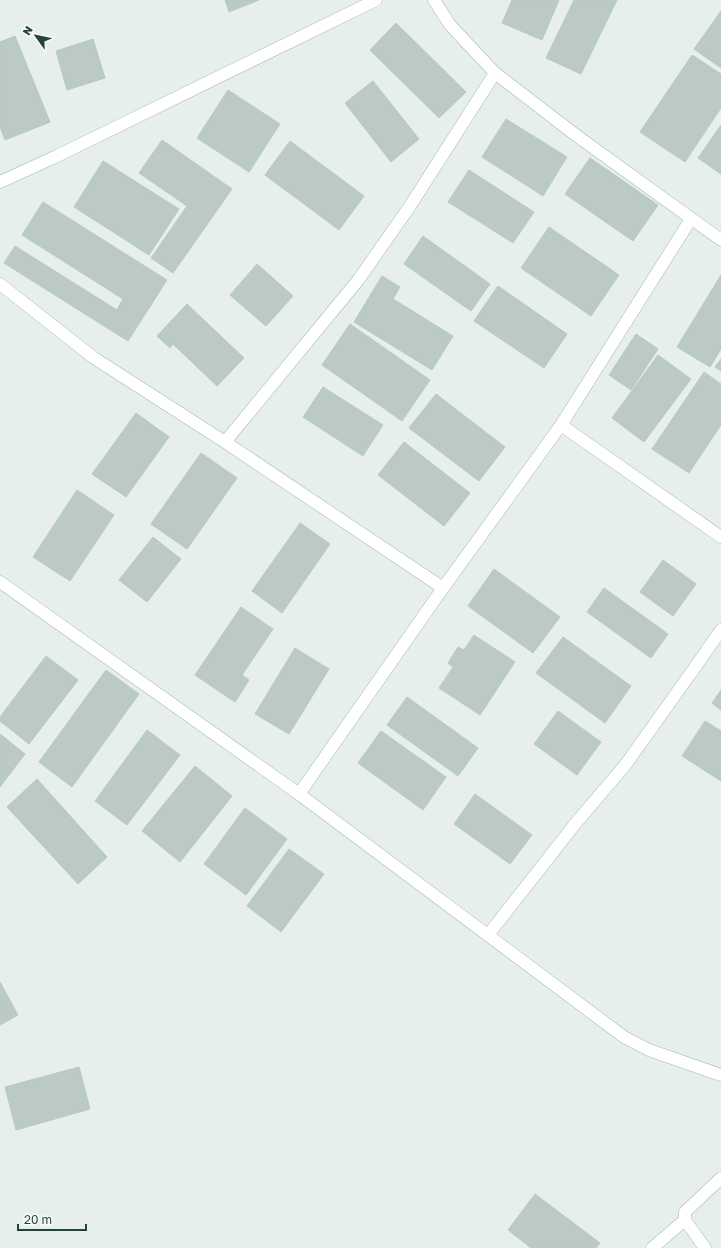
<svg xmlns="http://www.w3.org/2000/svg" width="721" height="1248" viewBox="0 0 721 1248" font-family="'Golos Text',sans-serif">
<rect width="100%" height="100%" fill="#e6efeb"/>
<!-- building -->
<path fill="#bbcac4" stroke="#b8c9c2" d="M225,0h34l-30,12z
M512,0h47l-17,40 -40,-17z
M574,0h43l-36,74 -35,-16z
M721,11v57l-27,-19z
M396,23l70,69 -27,26 -69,-68z
M15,36l35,86 -45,18 -5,-13v-85z
M93,39l12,39 -38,12 -11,-39z
M692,55l29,19v34l-36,54 -45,-30z
M373,81l46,58 -28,23 -46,-59z
M228,90l52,34 -31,48 -52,-34z
M506,119l61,38 -24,39 -61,-39z
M721,125v49l-23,-16z
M162,140l70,49 -59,84 -22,-15 36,-52 -48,-33z
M290,141l74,55 -25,34 -74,-55z
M590,158l68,47 -25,36 -68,-47z
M103,161l76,48 -30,46 -75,-48z
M469,170l65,42 -21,31 -65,-41z
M43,202l124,78 -39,61 -124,-78 11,-17 102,64 6,-11 -101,-64z
M549,227l70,48 -28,41 -70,-48z
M423,236l67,48 -19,27 -67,-47z
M257,264l36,32 -27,30 -36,-31z
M721,275v74l-11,18 -33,-20z
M382,276l18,11 -7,12 60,37 -21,34 -78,-48z
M498,286l69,48 -23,34 -70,-47z
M187,304l57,54 -27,28 -44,-42 -3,4 -13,-12z
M350,324l80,56 -28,41 -80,-56z
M636,334l22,15 -27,41 -22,-15z
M658,355l33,24 -47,63 -32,-24z
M721,359v12l-6,-4z
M704,372l17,12v41l-32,48 -37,-24z
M323,387l60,38 -20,31 -60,-39z
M436,394l69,53 -26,34 -70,-53z
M136,413l33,24 -43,60 -34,-23z
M404,442l66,51 -26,33 -66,-51z
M201,453l36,25 -50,71 -36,-25z
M77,490l37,25 -44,66 -37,-24z
M300,523l30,21 -48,69 -30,-22z
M153,537l28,22 -34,43 -28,-22z
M663,560l33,24 -23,32 -33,-24z
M494,569l66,48 -27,36 -65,-47z
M604,588l64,46 -17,24 -64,-46z
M241,607l32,22 -31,46 7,5 -14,22 -40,-27z
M474,635l41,27 -35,53 -41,-27 14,-21 -5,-4 10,-16 6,3z
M563,637l68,49 -26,37 -69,-50z
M295,648l34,21 -40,65 -34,-20z
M46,656l32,24 -49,64 -29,-23v-4z
M106,670l33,24 -67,93 -33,-25z
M721,690v20l-9,-7z
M407,697l71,51 -20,28 -71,-51z
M558,711l43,31 -24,33 -43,-31z
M705,721l16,10v50l-39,-25z
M147,730l33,25 -53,70 -32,-24z
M381,731l65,46 -23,33 -65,-47z
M0,734l25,20 -25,33z
M195,766l37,30 -52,66 -38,-31z
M37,779l70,78 -29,27 -71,-77z
M475,794l57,41 -22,29 -56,-40z
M245,808l42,31 -41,56 -42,-31z
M289,849l35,25 -43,58 -34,-26z
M0,982l18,33 -18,10z
M79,1067l11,42 -74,21 -11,-43z
M535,1194l65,49 -4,5h-65l-23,-18z"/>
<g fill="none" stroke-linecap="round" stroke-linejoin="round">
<!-- minor casing -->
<g stroke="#a8b8b2" stroke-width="13">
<path id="minor" d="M434,0l16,25 45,48 82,63 144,104
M0,182l57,-26 319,-156
M0,284l94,74 131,84 218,146
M561,425l160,112
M225,442l134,-163 51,-73 85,-133
M299,794l144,-206 118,-163 130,-206
M488,935l87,-111 51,-60 72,-101 23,-33
M685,1220l20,28
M652,1248l33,-28v-8l36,-34"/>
</g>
<!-- tertiary casing -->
<g stroke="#a8b8b2" stroke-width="13">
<path id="tertiary" d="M0,582l299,212 325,243 25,13 72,25"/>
</g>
<!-- minor -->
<use href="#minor" stroke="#fff" stroke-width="12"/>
<!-- tertiary -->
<use href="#tertiary" stroke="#fff" stroke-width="12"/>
</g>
<!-- north arrow -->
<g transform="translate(36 36) rotate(303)" stroke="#f7fbf9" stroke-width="3" paint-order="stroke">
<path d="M0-3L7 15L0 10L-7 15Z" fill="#24423a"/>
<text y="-6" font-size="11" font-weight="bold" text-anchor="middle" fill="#24423a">N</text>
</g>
<!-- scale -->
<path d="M18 1224v6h68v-6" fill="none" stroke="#24423a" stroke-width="2"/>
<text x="24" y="1224" font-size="12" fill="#24423a" stroke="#f7fbf9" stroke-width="3" paint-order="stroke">20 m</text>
</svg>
